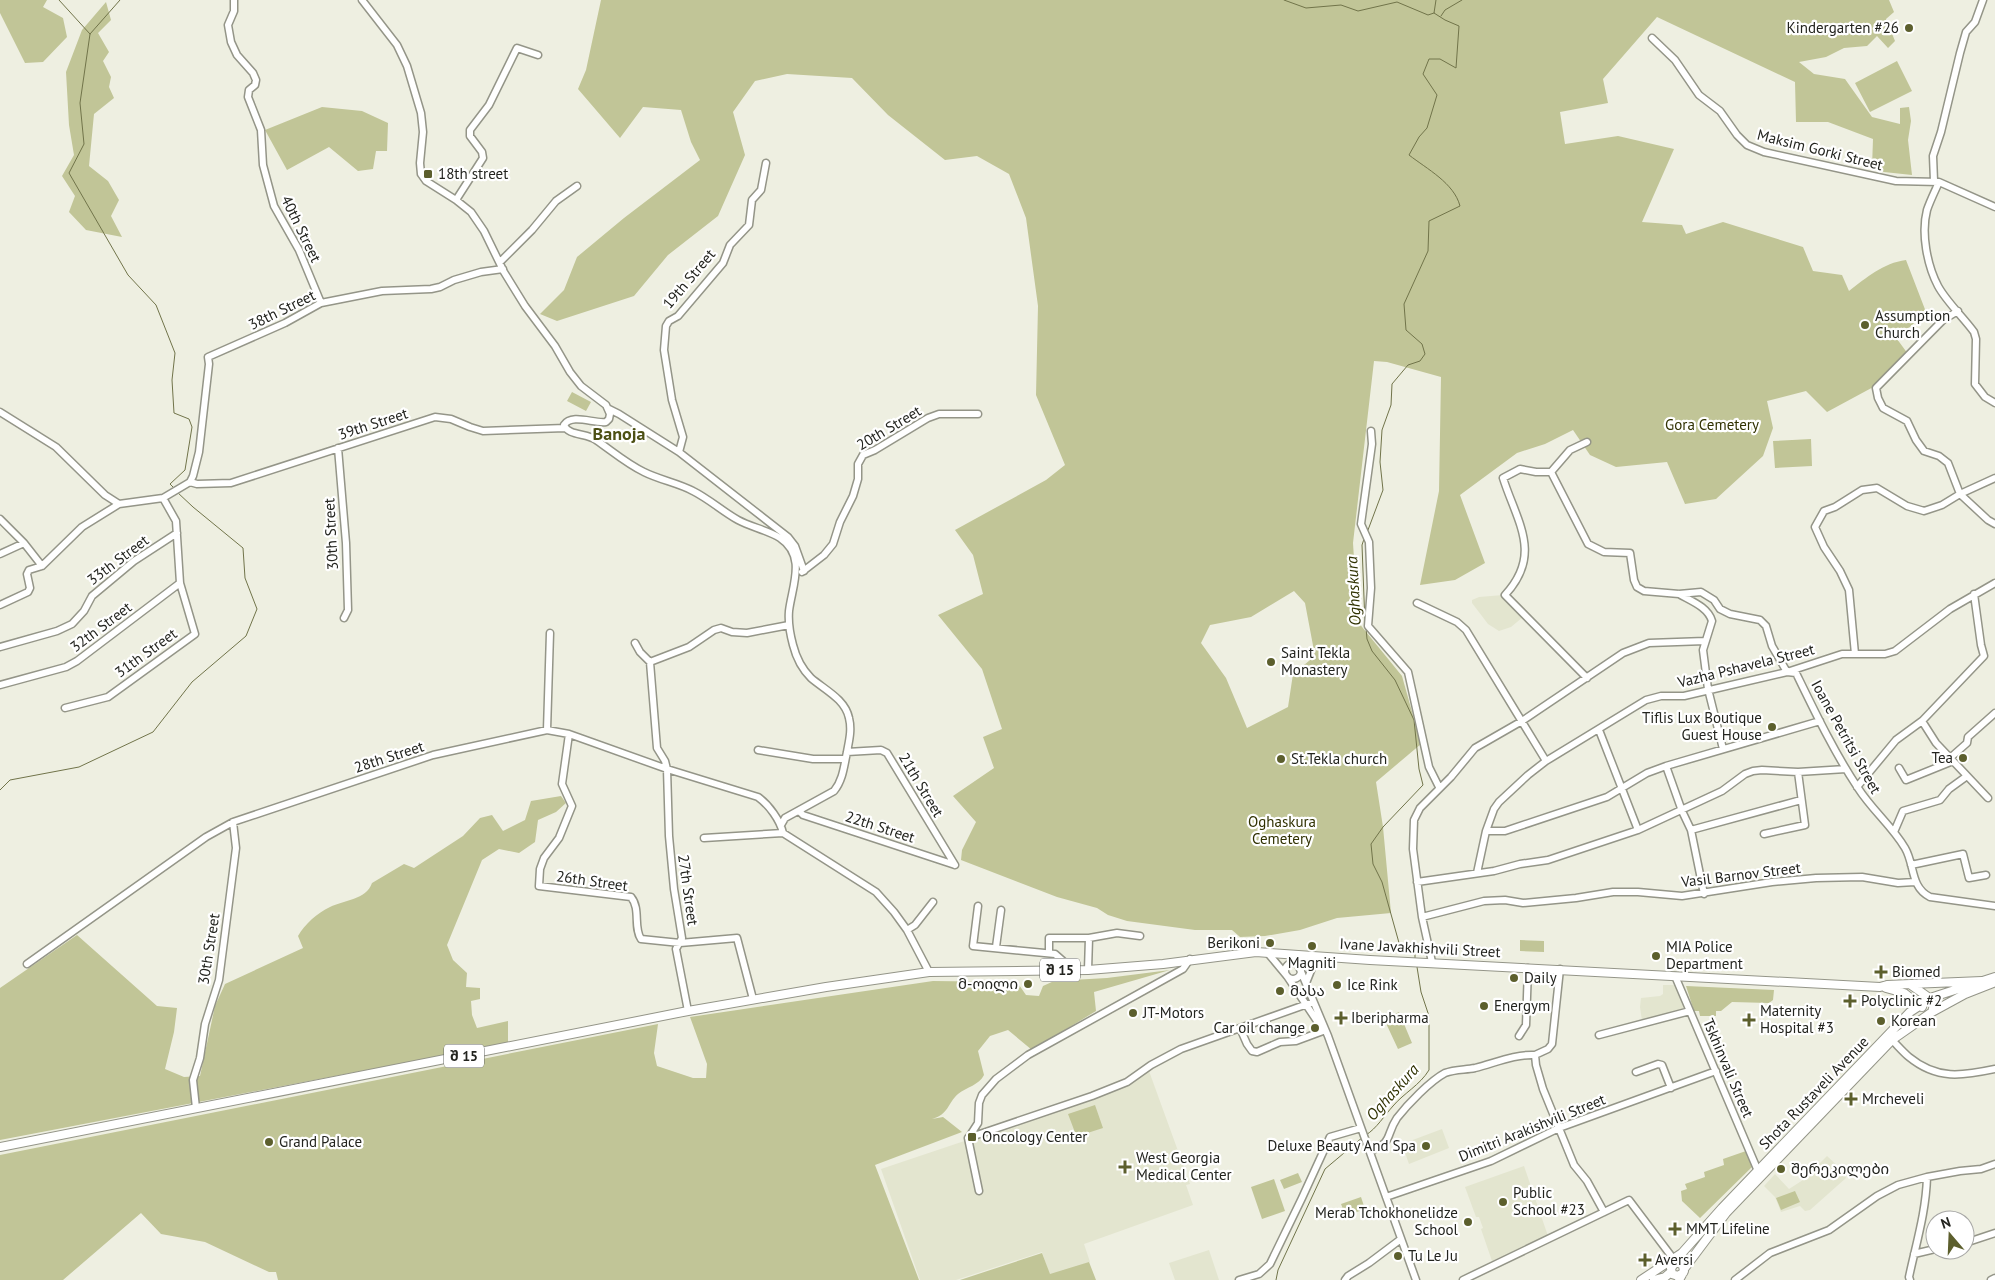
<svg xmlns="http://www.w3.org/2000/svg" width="1995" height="1280" viewBox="0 0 1995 1280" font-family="'PT Sans','Noto Sans Georgian',sans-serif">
<rect width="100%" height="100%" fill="#eeefe1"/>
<!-- built -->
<path fill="#e3e5cf" d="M1503,595l20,22 -12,10 -12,4 -11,-7 -16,-21v-3l7,-3z
M1663,985h13l8,22 -2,3 -40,11 -2,-14 1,-9 19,-2 3,-2z
M1149,1071l41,113 -4,1 7,20 -109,39 6,18 -40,14 -8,-24 -86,28h-36l-39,-111 235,-79z
M1442,1129l7,19 -40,16 -7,-20z
M1827,1156l16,15 3,7 -36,32 -5,1 -5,-5 -19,6 -6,-15 -11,-11 11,-12 14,15 14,-9z
M1524,1166l24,70 -56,25 -11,-32 2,-1 -4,-11h-3l-11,-30z
M1209,1250l10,30h-44l-6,-17z"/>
<!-- green -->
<path fill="#c1c597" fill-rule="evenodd" d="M0,0h47l-4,7 20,11 4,19 -24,25 -18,1 -25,-50z
M601,0h1288l5,12 -8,7 9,22 -7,7 -11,-12 -10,10 -23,2 -18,9 -27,5 15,12 31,5 27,38 28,7v-16l9,-1 2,14 -3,19 4,35 -28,-3 -12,-5 1,-28 -45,-17h-32l-1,-40 -138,-65 -54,62 5,24 -48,9 5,32 53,-8 56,13 -32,73 40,3 4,9 37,-12 80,25 10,24 29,4 7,16c17,-13 34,-28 57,-31l20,52 -29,27 11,15 -31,31 -50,27 -21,-21 -39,10 6,27 -10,28 -47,43 -31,5 -18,-42 -51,5 -26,-12 -17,-25 -28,14 -28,9 -57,42 25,68 -30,17 -35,5 19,-94 2,-114 -54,-15 -13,-1 -21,182 5,79 44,54 19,68 -45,38 7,45 8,86 -54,5 -37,12 -35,6 -25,1 -8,-7h-37l-68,-9 -19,-6 -11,-7 -40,-11 -96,-37 1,-10 14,-28 -23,-26 41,-28 -11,-31 19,-8 -20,-60 -44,-54 45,-21 -10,-39 -18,-25 91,-50 19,-15 -29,-70 2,-89 -12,-88 -17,-44 -32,-18 -32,4 -57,-45 -36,-37 -65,-4 -32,7 -22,31 12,43 -27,61 -50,39 -34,41 -77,25 -17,-7 24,-24 13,-33 47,-39 76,-58 -9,-18 -10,-32 -38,-3 -23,31 -42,-49 8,-19zM1294,591l11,12 10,53 -22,18 -5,33 -41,21 -21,-50 -25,-35 9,-18 41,-8z
M106,2l5,18 -13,13 11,19 -6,9 8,16 -2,10 5,11 -20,16 -5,52 19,15 11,19 -8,16 11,21 -36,-7 -17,-18 6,-16 -13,-20 12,-21 -5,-30 -3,-53 16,-42z
M1897,61l15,30 -42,21 -15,-29z
M322,107l40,4 26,12 -1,28h-11l-3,18 -15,2 -29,-24 -42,23 -22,-40z
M572,392l19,10 -5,9 -19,-10z
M1811,439l1,27 -37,2 -2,-27z
M561,796l5,7 -10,9 -18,8 -3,22 -16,11 -20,-4 -17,11 -35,85 6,15 14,13 -1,14 14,1v11l-9,2 1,14 5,13 31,-7v22l-508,97v-152l77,-53 80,71 20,2 -3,24 -9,37 19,8 16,-1 15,-70 10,-22 78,-36 -5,-12c7,-12 19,-23 32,-29 14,-7 36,-7 42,-24l32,-19 10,4 49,-32 17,-18 12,-3 11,16 22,-11 6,-19z
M1520,940l24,1v11l-24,-1z
M1170,970l-76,22 2,19 -64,39 -24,-20 -18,6 -12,15 6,24c-5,10 -17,12 -26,19 -11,10 -9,20 -26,25l11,-2 19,15 -87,33 44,115h-641l-2,-8h-7l-64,-30 -44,-8 -20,-21 -78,67h-63v-125l658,-131 -4,29 3,13 36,12h13l1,-14 -17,-47 243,-36 84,1 9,13 13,1 4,-10 11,-5 53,-3z
M1686,986l88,4 -1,10 -4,3 -37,-1 -11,9h-5v5h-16l-1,-5h-5z
M1399,1012l13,31 -14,6 -14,-30z
M1095,1105l8,23 -25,8 -2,-1 -8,-21z
M1746,1151l7,15 -53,52 -18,-17 -1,-10 6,-2 -2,-5 20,-7 -1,-5 20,-7 -1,-6z
M1298,1173l4,9 -18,7 -4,-9z
M1274,1179l11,32 -23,8 -11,-32z
M1795,1191l5,11 -19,8 -5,-12z
M1361,1197l4,12 -19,7 -5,-12z
M1042,1253l8,21 39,-12 7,18h-136z"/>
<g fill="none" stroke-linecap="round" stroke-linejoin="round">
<!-- stream -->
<path stroke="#71744a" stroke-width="1" d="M59,0l31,34
M120,0l-30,34 -10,69 4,41 -15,29 59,102 28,30 19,48 -3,27 2,33 15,6 3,8 -7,43 -15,14 5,5
M1284,0l22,8 35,-3 17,6 39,-9 31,13 6,-2
M1441,16l4,-6 17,-10
M1368,530l15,-40 -3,-28 2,-32 9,-25 1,-21 16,-19 12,-4 5,-7 -3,-10 -16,-14 -2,-26 24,-53 1,-30 31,-15c-6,-23 -33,-37 -51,-51l10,-18 8,-9 10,-33 -14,-21 6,-15h11l16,9 3,-42 -14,-6 -11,-7 2,-13
M1364,539l-2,6 3,79
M1366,628l1,11 5,12 23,29 19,40 5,49 4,16 -40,42 -12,17 2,20 9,18 19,68 14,4v4
M0,790l10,-10 69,-13 74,-35 39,-50 54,-46 11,-27 -12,-31 -2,-30 -50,-41 -16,-15
M1366,1135c11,-7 18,-19 27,-29 11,-13 27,-21 36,-36v-54l-8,-24 -4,-25
M1276,1280l2,-10 47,-101 38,-32"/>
<!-- minor casing -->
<g stroke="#949588" stroke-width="9">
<path id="minor" d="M234,0v11l-6,14 3,17 6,13 16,18 3,7 -1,5 -6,5 -1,7 13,33 2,35 11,41 25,44 22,53
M362,0l35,45 10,21 14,47 2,19 -3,31 1,11 5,7 30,19 15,12 13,19 20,41 21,34 30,40 15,26 11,14 25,19 4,9 -1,5 -3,3c-12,2 -34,-9 -42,3 4,11 23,8 32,15 16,11 31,24 48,32 16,8 34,11 49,19 16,8 29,20 45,29 13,7 29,10 42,18 27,18 12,48 9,73 -1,12 1,23 4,34 3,12 9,24 18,33 14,12 34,21 38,40 3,12 0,23 -2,34 -3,14 -4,28 -13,39l-49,27 -4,7
M1652,38l23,22 24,35 21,16 17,24 10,10 17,7 132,29 43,1 56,25
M766,163l-5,27 -9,10 -3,25 -19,20 -7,18 -45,53 -9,5 -3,5 -2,24 8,50 11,37 -4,15 109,85 7,9 9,25
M1934,181l-1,-25 8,-24 19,-79 6,-21 9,-10 8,-22
M1939,182c-4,9 -9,19 -12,28 -6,23 0,55 11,76 8,15 25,31 36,46l2,7 -1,45 10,13 10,6
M456,200l27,-42 -1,-6 -12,-16v-6l19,-25 28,-57 21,7
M500,262l32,-32 24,-29 21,-15
M1958,311l-15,9 -67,68 2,10 5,10 24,13 9,19 8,11 15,5 9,7 12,31 28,26 7,4
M609,409l10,5 60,38
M0,412l56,35 49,48 14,9 44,-6 27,-16 3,-6 6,-24 10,-88 -1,-7 77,-34 36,-20 61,-12 49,-2 9,-2 14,-7 27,-8 22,-3
M1371,431l1,13 -11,80 8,18 2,46 -3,38 40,46 21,95 10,20
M338,448l8,95 2,67 -4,8
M1551,472l37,72 16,8 26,1 4,27 3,7 7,4 35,3 22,-2 13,8 6,9 10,5 30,6 6,6 6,20 15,26 9,1c19,39 38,79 62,115 14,22 34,38 47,60 10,17 5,39 25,49l65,9
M1551,472h-15l-16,-3 -17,9c14,44 40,76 2,117l82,83
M1551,472l19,-22 17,-8
M190,482l7,2 34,-1 204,-66 16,2 19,8 13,4 82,-3
M0,519l24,24
M0,554l24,-11 18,23
M802,572l22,-17 9,-11 7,-22 13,-26 5,-17v-15l5,-9 12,-5 53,-32 11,-4h39
M1679,594c12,7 29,13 33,27l-9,29 5,39 15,60
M1417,603l40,19 9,8 80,131
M0,605l28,-13 2,-4 -3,-14 2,-4 13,-4 40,-39 37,-23
M635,643l5,9 10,10 39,-15 25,-17 7,-2 11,4 15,1 42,-8
M0,647l57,-16 15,-7 12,-13 8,-15 42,-35 43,-28
M1855,654l-6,-64 -9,-19 -16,-24 -9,-20 9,-16 11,-4 27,-17 15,-2 30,18 17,5 18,-6 18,-11 35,-16
M650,662l7,86 8,13 2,8 2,67 5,53 8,49 -6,11 12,62
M0,685l66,-18 11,-6 103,-78
M65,708l43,-11 87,-63 -15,-51 -4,-62 -13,-23
M1922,721l14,22 52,55
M547,730l3,-97
M1599,730l39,100
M569,734l-7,50 10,22 -13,32 -15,20 -4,11 -1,17 92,11c10,12 2,30 10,42l39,4 57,-5 16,61
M758,750l55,9h32
M847,752l34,-2 6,3 68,112
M1950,758l17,-15 1,-6 27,-24
M1666,766l16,45 9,19 13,64
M1899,768l7,12 47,-19
M1857,787l39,-47 26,-19 62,-65 -3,-11 -7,-51
M799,811l4,4 152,50
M1691,830l110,-30
M1486,831h19l102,-34 40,-24 19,-7 154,-45
M1894,832l9,-21 37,-11 9,-11 18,-13
M1764,834l41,-9 -7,-53
M704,838l79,-5
M1911,865l52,-11 6,24 17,-3
M1477,873l9,-42 8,-22 5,-7 29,-27 18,-14 100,-61 15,-4h23l103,-24 55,-18h43l10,-3 55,-42 45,-26
M1417,882l77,-11 26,-7 28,-4 90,-30 84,-39 23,-17 8,-3 9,-1 36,2 48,-3
M978,906l-5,40 82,8 8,7 2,9
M1422,917l62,-16 21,-1 18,3 53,-5 37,-6h25l44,4 90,-14 44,-4 46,-1 36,6 17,-1
M907,930l8,-5 18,-23
M1089,938l28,-5 23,3
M996,947l5,-37
M1267,952l20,24 34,51
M1049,953v-15h40l-1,32
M1294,955l34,81 88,244
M1432,962l-10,-45 -9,-68 1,-29 6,-12 31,-31 24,-29 47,-27 101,-68 26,-10 56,-2
M1285 971a8 8 0 1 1 16 0a8 8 0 1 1-16 0Z
M27,964l179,-127 27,-15 200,-67 114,-25 22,4 98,35 91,28c11,8 22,23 25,36l93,59 18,20 13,18 22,42
M1560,969l-8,75 -4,5 -13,6 1,10 7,24 31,76 13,16 17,31
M1675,976l83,195
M1306,983l6,-15 9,-11
M1240,1028l7,16 5,7 5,1 23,-10 16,-1 27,-10
M1599,1035l91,-24
M1519,1036l7,-11 2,-57
M1892,1040c6,6 11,12 17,17 28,23 53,19 86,12
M1636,1072l22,-8 4,1 9,23
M196,1108l-3,-28 7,-22 5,-34 14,-44 17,-132 -3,-26
M969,1137l9,-14 1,-20 3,-8 14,-16 32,-24 155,-86 7,-10
M968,1138l124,-42 35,-14 24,-17 30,-16 132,-47
M968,1138l11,53
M1370,1151c24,-9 15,-15 27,-33 11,-14 33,-37 48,-45 10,-4 20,-3 30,-5 20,-5 40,-14 60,-13
M1386,1197l105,-36 68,-33 157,-57
M1965,1243l30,-10
M1914,1254l21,-5
M1239,1280l20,-6 11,-10 32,-66 28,-61 31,-9
M1345,1280l3,-4 21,-13 32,-24
M1463,1280l166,-80 46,61
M1735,1280l35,-27 59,-23 48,-34 21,-11 29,-8 33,-6 21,-2 14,-5
M1910,1280l-1,-3c7,-33 17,-65 18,-100
M1991,1280l4,-2"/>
</g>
<!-- major casing -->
<g stroke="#949588" stroke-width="10">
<path id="major" d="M1911,985l17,12 6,8 -2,7
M1886,988l18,5 18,14
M0,1147l688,-136 138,-24 103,-15 159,-2 75,-6 93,-12 114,8 510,27 7,-2 95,-4
M1678,1263l4,-10 40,-45 188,-196 23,-15 62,-20
M1674,1264l-3,4 1,6 6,2 5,-3
M1684,1269l42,-56 166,-173 40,-28 33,-18 28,-11
M1641,1280l41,-27
M1654,1280l11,-3 6,-5
M1679,1280l5,-9 -1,-5"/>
</g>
<!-- minor -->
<use href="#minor" stroke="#fff" stroke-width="6"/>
<!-- major -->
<use href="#major" stroke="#fff" stroke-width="8"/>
</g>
<!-- markers -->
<g fill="#5c5f2d" stroke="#fff" stroke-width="2">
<circle cx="1909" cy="28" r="5"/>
<rect x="423" y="169" width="10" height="10" rx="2.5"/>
<circle cx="1865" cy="325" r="5"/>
<circle cx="1271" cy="662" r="5"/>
<circle cx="1772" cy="727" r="5"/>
<circle cx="1963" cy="758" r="5"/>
<circle cx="1281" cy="759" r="5"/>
<circle cx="1270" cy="943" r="5"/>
<circle cx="1312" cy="946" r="5"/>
<circle cx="1656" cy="956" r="5"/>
<path d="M1878.5 964.5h5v5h5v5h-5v5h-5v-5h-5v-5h5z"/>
<circle cx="1514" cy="978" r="5"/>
<circle cx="1028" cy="984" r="5"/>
<circle cx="1337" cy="985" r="5"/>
<circle cx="1280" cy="991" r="5"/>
<path d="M1847.5 993.5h5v5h5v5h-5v5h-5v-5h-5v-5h5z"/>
<circle cx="1484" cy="1006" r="5"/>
<circle cx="1133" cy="1013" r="5"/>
<path d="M1338.5 1010.5h5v5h5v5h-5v5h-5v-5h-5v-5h5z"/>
<path d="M1746.5 1012.5h5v5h5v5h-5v5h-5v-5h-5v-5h5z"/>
<circle cx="1881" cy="1021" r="5"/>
<circle cx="1315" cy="1028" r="5"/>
<path d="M1848.5 1091.5h5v5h5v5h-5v5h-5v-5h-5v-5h5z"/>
<rect x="967" y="1132" width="10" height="10" rx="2.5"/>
<circle cx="269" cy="1142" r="5"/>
<circle cx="1426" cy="1146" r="5"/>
<path d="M1122.5 1159.5h5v5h5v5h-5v5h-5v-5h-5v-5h5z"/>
<circle cx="1781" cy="1169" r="5"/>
<circle cx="1503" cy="1202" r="5"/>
<circle cx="1468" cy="1222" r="5"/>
<path d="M1672.5 1221.5h5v5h5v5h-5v5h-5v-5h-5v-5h5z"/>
<circle cx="1398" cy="1256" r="5"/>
<path d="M1642.5 1252.5h5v5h5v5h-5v5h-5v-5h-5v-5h5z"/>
</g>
<g text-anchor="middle" stroke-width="4.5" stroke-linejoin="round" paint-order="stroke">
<!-- shield labels -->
<g fill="#fff" stroke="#656662" stroke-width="1">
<rect x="1040" y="958.5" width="40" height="23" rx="4"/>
<rect x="444" y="1044.5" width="40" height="23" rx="4"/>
</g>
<g font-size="14" font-weight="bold" fill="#23241f">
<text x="1060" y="975">შ 15</text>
<text x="464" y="1061">შ 15</text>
</g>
<!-- poi labels -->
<g font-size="15" fill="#23241f" stroke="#fff" text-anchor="start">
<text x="1899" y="33" text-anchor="end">Kindergarten #26</text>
<text x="438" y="179">18th street</text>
<text x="1875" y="321">Assumption<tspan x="1875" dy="17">Church</tspan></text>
<text x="1281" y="658">Saint Tekla<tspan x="1281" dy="17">Monastery</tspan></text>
<text x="1762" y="723" text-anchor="end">Tiflis Lux Boutique<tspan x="1762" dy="17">Guest House</tspan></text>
<text x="1953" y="763" text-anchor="end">Tea</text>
<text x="1291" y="764">St.Tekla church</text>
<text x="1260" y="948" text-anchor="end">Berikoni</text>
<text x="1666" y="952">MIA Police<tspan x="1666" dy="17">Department</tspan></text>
<text x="1312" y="968" text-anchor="middle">Magniti</text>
<text x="1892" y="977">Biomed</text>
<text x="1524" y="983">Daily</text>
<text x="1018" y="989" text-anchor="end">მ-ოილი</text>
<text x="1347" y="990">Ice Rink</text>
<text x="1290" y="996">მასა</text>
<text x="1861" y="1006">Polyclinic #2</text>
<text x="1494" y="1011">Energym</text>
<text x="1760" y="1016">Maternity<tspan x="1760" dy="17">Hospital #3</tspan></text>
<text x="1143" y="1018">JT-Motors</text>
<text x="1351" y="1023">Iberipharma</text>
<text x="1891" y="1026">Korean</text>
<text x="1305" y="1033" text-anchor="end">Car oil change</text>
<text x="1862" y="1104">Mrcheveli</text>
<text x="982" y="1142">Oncology Center</text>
<text x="279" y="1147">Grand Palace</text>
<text x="1416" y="1151" text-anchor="end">Deluxe Beauty And Spa</text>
<text x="1136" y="1163">West Georgia<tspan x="1136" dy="17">Medical Center</tspan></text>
<text x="1791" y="1174">შერეკილები</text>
<text x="1513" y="1198">Public<tspan x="1513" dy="17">School #23</tspan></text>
<text x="1458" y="1218" text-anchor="end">Merab Tchokhonelidze<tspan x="1458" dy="17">School</tspan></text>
<text x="1686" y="1234">MMT Lifeline</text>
<text x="1408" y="1261">Tu Le Ju</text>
<text x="1655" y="1265">Aversi</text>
</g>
<!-- street labels -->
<g font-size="15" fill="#23241f" stroke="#fff">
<text transform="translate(1820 150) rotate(14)" y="5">Maksim Gorki Street</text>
<text transform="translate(301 229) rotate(64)" y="5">40th Street</text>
<text transform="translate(689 279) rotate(-50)" y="5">19th Street</text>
<text transform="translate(282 310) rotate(-26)" y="5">38th Street</text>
<text transform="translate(373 424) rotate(-18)" y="5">39th Street</text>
<text transform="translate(889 428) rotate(-31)" y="5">20th Street</text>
<text transform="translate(331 534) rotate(-93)" y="5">30th Street</text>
<text transform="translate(118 560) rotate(-37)" y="5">33th Street</text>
<text transform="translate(101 627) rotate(-37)" y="5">32th Street</text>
<text transform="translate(146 653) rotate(-36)" y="5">31th Street</text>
<text transform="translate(1746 666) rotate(-14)" y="5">Vazha Pshavela Street</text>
<text transform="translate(1846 737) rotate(61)" y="5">Ioane Petritsi Street</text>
<text transform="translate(389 757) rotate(-18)" y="5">28th Street</text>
<text transform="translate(921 785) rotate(59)" y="5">21th Street</text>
<text transform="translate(880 827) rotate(18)" y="5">22th Street</text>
<text transform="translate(1741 875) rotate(-7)" y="5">Vasil Barnov Street</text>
<text transform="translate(592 881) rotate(8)" y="5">26th Street</text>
<text transform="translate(688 890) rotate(82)" y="5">27th Street</text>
<text transform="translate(1420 948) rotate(3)" y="5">Ivane Javakhishvili Street</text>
<text transform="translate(209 949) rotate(-81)" y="5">30th Street</text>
<text transform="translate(1728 1068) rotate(67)" y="5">Tskhinvali Street</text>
<text transform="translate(1814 1093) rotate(-46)" y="5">Shota Rustaveli Avenue</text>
<text transform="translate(1532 1128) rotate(-22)" y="5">Dimitri Arakishvili Street</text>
</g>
<!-- park labels -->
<g font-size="15" fill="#303101" stroke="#fff">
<text x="1712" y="430">Gora Cemetery</text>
<text x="1282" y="827">Oghaskura<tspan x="1282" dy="17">Cemetery</tspan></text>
</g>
<!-- water labels -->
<g font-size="16" font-style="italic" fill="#2f3101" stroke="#fff">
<text transform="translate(1353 591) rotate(-93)" y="6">Oghaskura</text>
<text transform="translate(1392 1092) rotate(-48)" y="6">Oghaskura</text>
</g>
<!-- quarter labels -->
<g font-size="18" font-weight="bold" fill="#4d5014" stroke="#fff">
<text x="619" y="440">Banoja</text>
</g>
</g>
<!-- north arrow -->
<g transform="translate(1950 1235) rotate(341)"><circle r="24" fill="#ffffff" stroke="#a7a7a5"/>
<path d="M0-4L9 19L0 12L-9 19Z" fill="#5c5f2d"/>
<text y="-8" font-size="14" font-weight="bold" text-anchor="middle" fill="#23241f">N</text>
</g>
</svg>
